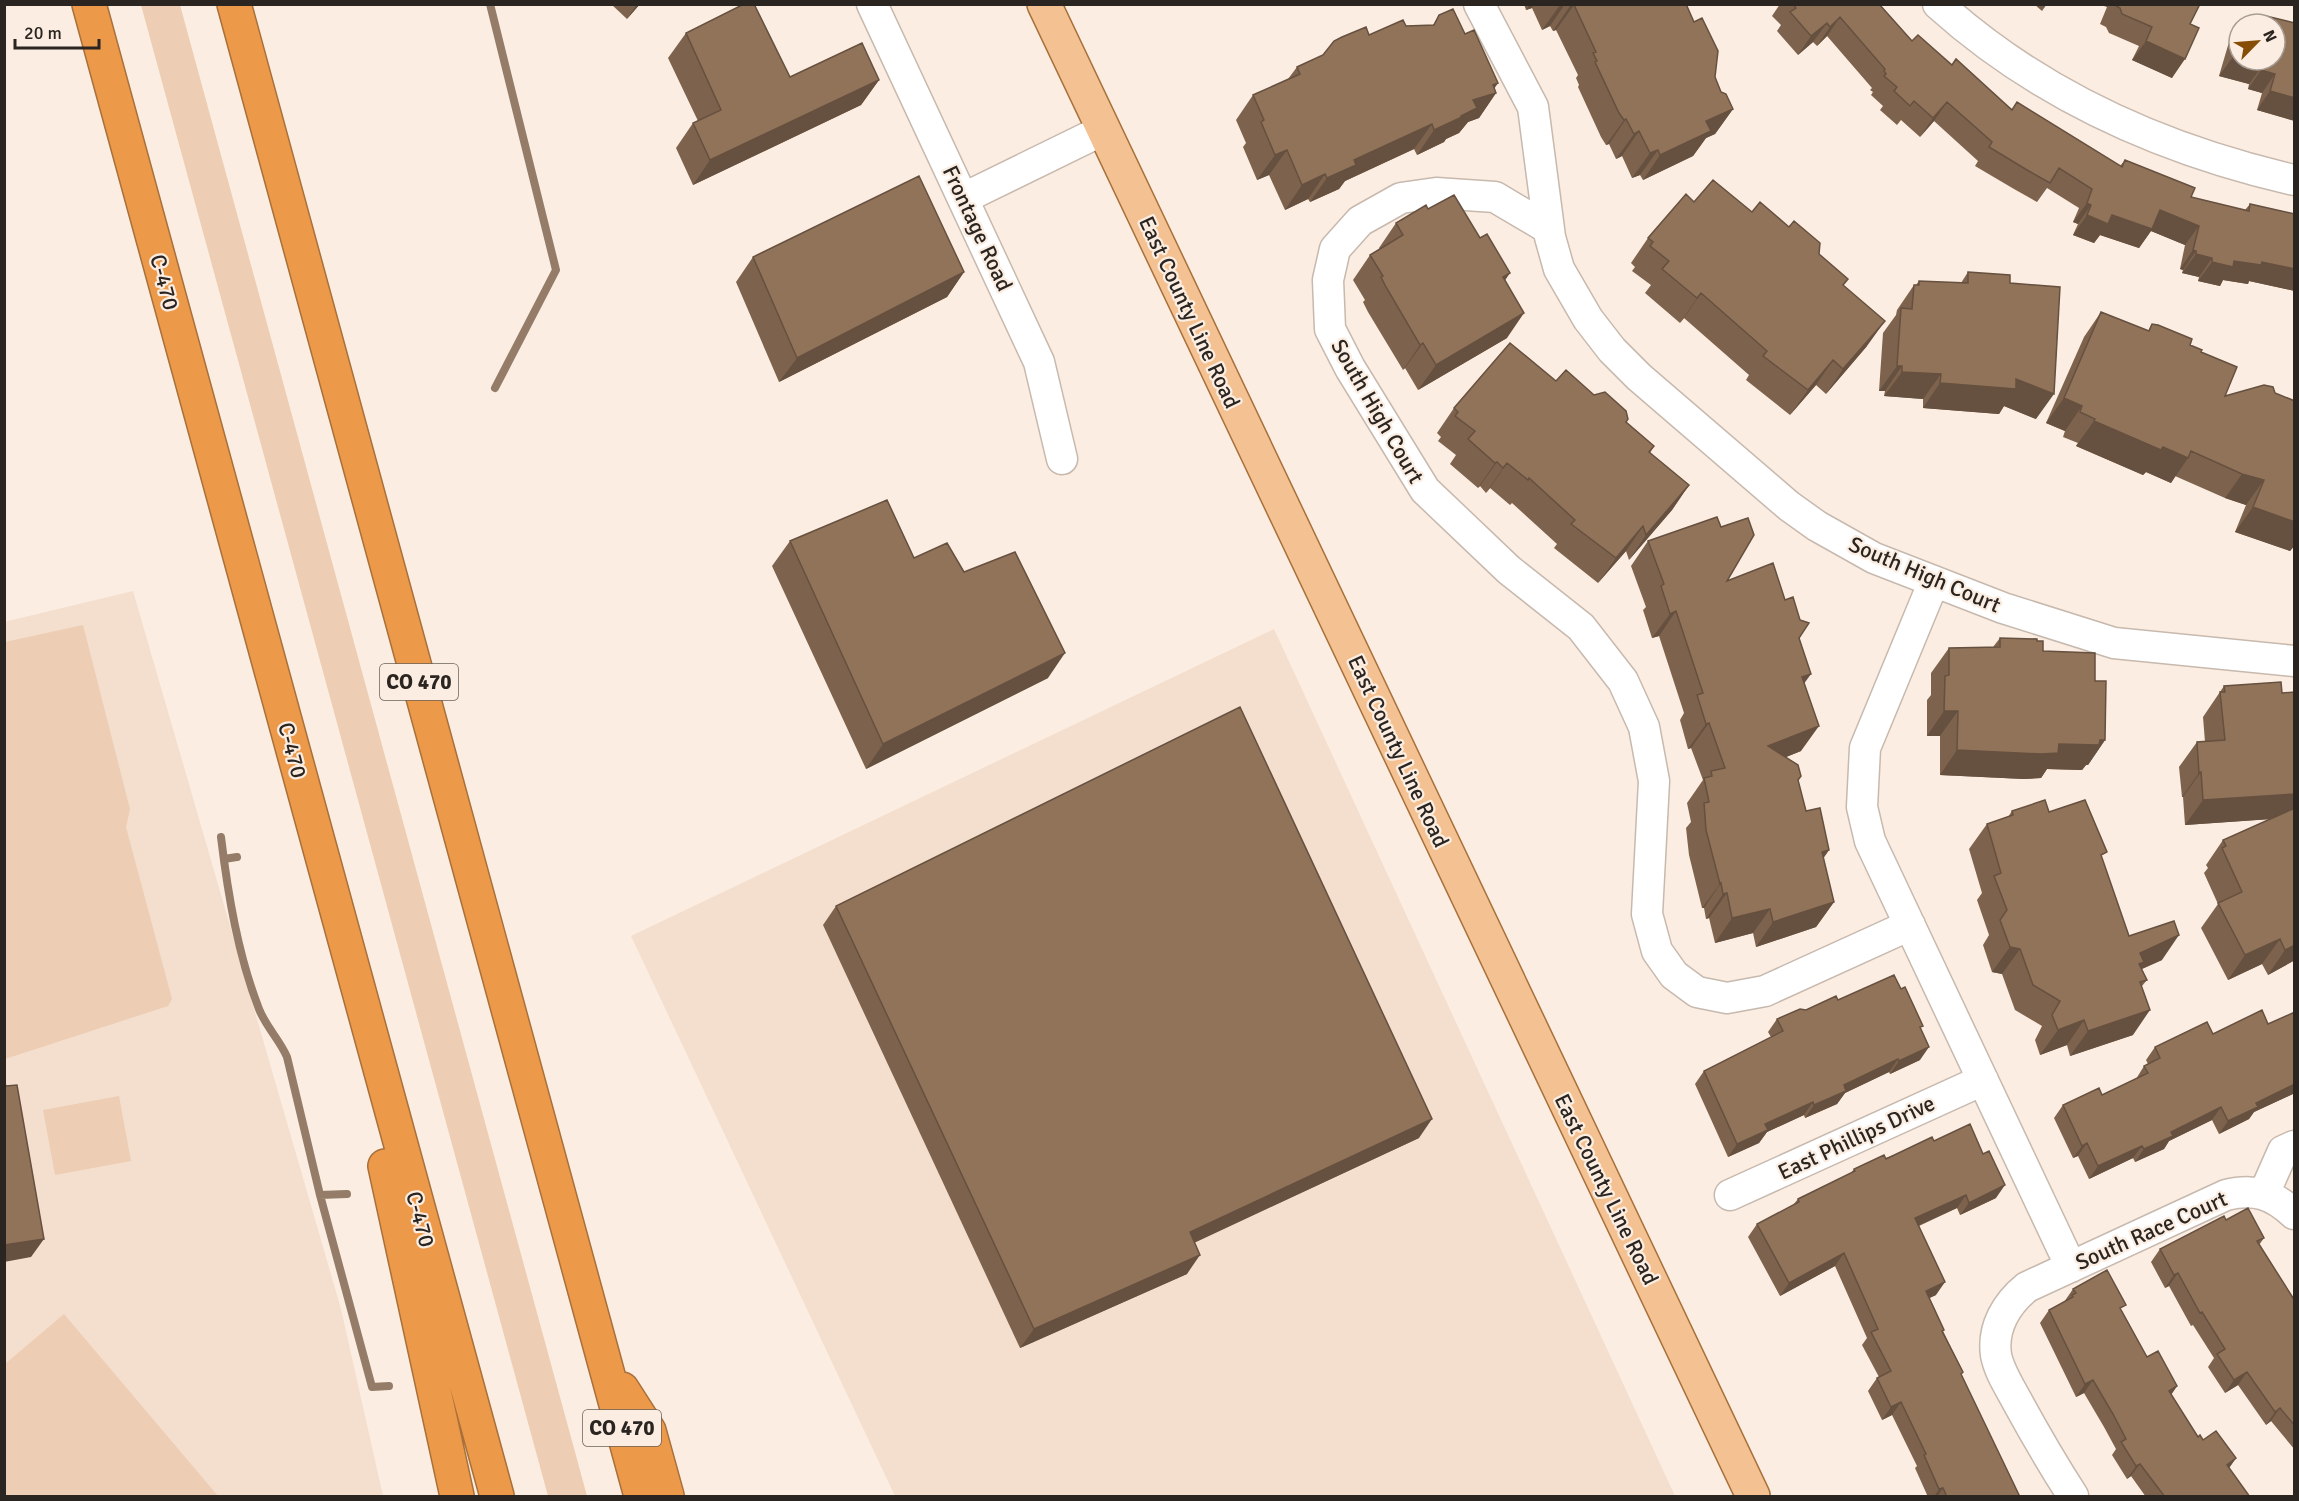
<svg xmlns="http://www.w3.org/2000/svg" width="2299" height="1501" viewBox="0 0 2299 1501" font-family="Signika,sans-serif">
<rect width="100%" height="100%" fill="#fbede1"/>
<!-- built -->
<path fill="#f4dfce" d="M133,591l208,718 42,187h-378l-1,-874z
M1274,629l401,867h-780l-264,-560z"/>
<!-- green -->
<path fill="#edcdb3" d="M141,5h39l407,1491h-39z
M83,625l47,184 -4,18 46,172 -4,7 -163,53v-417z
M119,1096l12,65 -76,14 -12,-65z
M64,1314l154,182h-213v-132z"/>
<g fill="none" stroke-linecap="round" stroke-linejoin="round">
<!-- stream -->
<path stroke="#947c68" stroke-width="8" d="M490,4l66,266 -61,118
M221,837c7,58 17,118 38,172 7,18 21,31 28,48l33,138 52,192 17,-1
M224,859l13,-2
M320,1195l27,-1"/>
<!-- minor casing -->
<g stroke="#c7b9ae" stroke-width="33">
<path id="minor" d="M872,4l167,358 23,97
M1479,4l54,103 16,122
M1938,4c101,91 225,146 356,176
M964,198l139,-68
M1934,581l-69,167 -3,59 8,34 201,426
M1910,925l-145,66 -38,7 -30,-6 -23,-17 -17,-24 -10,-37 7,-133 -10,-54 -21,-46 -42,-54 -72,-57 -84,-80 -75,-122 -20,-39 -2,-49 7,-31 25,-28 41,-23 35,-5 59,4 54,32 1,8 9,32 29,50 24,31 27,27 150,129 28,20 57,32 129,50 111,35 180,18
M2264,1194l19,-43 11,-5
M1730,1195l253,-115
M2073,1496c-20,-31 -38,-62 -56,-95 -8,-15 -18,-30 -21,-46 -4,-28 11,-52 31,-68l199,-92c28,-7 47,-1 68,19"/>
</g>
<!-- major casing -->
<g stroke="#a8703b" stroke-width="36">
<path id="major" d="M1044,4l709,1492"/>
</g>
<!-- highway casing -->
<g stroke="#a8703b" stroke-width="36">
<path id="highway" d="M89,4l408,1492
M234,4l407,1492
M385,1166l72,330
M622,1389l27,42 18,65"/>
</g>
<!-- minor -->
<use href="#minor" stroke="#fff" stroke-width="30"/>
<!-- major -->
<use href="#major" stroke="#f4c292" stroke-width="33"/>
<!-- highway -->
<use href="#highway" stroke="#ec994a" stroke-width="33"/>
</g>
<!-- wall -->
<path fill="#7d634d" d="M611,4h29l-13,15z
M1524,4h162l35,88 12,17 -18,25 -9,4 -13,18 -50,24 -3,-5 -8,3 -10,-22 -6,3 -7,-15 -3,1 -5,-8 -23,-50 1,-2 -3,-7 2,-3 -22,-45 -3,1 -3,-5 -8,4 -10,-22 -6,2z
M1780,4h99l33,37 40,24 60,44 108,57 5,-6 66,37 54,13 5,-6 45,10v77l-46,-10 -1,3 -25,-4 -3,6 -22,-5 1,-4 -17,-4 1,-3 -3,-1 5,-24 -34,-14 -12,17 -39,-13 -6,8 -21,-8 5,-11 -5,-2 6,-14 -32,-20 -10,14 -23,-13 -39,-23 3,-5 -44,-40 -14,16 -19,-17 -4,5 -17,-15 3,-4 -12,-11 2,-3 -3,-2 2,-2 -45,-52 -10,10 -4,-4 -15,13 -21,-24 4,-6 -9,-9z
M2034,4h13l-5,7z
M2105,4h95l-10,20 -18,54 -40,-18 7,-14 -30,-13 -3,-6 -6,-3 7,-17 -3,-1z
M1439,15l26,19 31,59 -17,25 -11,4 -9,11 -13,6 -2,3 -27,13 -3,-6 -69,32 -6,8 -29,13 -2,-3 -23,11 -16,-35 -12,5 -14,-33 3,-4 -10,-23 17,-25 35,-16 9,-12 72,-32 37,-9 27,-1z
M2266,16l29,7v98l-38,-11 5,-17 -14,-4 1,-5 -30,-8 10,-34 10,-14v32h36v-36h-14z
M686,33l104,44 89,3 -18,25 -168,80 -17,-37 17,-25 5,-2 -30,-63z
M1694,202l58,10 67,42 29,25 -5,6 24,61 -41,48 -10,-9 -26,30 -44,-35 3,-5 -65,-57 -4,5 -35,-30 6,-8 -19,-14 3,-4 -4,-4 17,-25z
M1428,209l77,72 2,57 -89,52 -13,-22 -2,2 -35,-58 -5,-10 2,-2 -12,-20 17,-25 9,-6v-1l17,-25z
M753,257l211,15 -17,25 -168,85 -43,-100z
M1968,272l42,11 26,136 -32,-13 -5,8 -76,-6v-9l-39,-3 1,-5h-6l4,-58 13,-18 1,-5 17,-25h2l3,-4 42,2z
M2101,312l47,19 4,-7 49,28 24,44 50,-3 20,8v144l-5,6 -55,-19 11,-27 -21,-7 -50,-22 -4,7 -25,-11 -3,3 -67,-29 2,-3 -15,-6 2,-6 -19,-8 38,-86z
M1556,381l70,41 28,24 -4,7 39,32 -17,25 -43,50 -3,-9 -28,32 -44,-35 3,-4 -45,-41 -2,2 -20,-17 -4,5 -6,-7 -2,2 -28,-24 6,-9 -18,-14 3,-4 -4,-4 17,-25z
M790,541l124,17 50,14 84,106 -182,91 -94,-203z
M1648,541l79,40 58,19 14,38 5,45 -3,68 -15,6 12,23 8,31 23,39 -6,8 11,44 -18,25 -60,20 -3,-14 -38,10 -6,-25 -3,1 -2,-11h-2l-13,-53 -3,-27 5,-6 -4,-19 16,-23 -12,-32 -3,1 -8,-29 4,-7 -25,-77 -7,2 -9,-28 3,-3 -15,-41z
M2000,638l37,3 6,10 52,30 10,59 -17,25h-2l-4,5 -35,-1 -6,9 -17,1 -84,-4v-39h-13v-36l4,-5v-22l18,-25 44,-1z
M2224,686l71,122v152l-27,15 -6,-11 -34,16 -27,-52 17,-24 -14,-31 4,-5 -2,-3 17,-25 47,-21 -85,6 -2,-28h-1l-3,-30 18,-25h8l-2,-25z
M2012,811l37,1 53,47 27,77 33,24 -20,9 5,11 -5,6 -9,49 -63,21 -3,-11 -27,10 -5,-15 7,-14 -27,-16 -13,-36 -10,-2 -9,-27 6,-10 -12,-35 5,-7 -13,-44 18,-25 21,-7z
M836,906l583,232 -225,105 -7,31 -167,74 -197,-423z
M1838,1000l83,29 -1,31 -30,14 -1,-2 -44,21 -8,11 -32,14 -1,-3 -37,17 -8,11 -31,14 -33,-73 9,-13 67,-34 -3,-5 9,-13z
M2213,1034l82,59 -41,19 -5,7 -30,15 -7,-14 -43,21 -5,8 -29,13 -2,-4 -44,21 -11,-23 -5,2 -19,-40 9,-13 39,-10 34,-16 8,-13 4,-2 -2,-4 9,-13z
M1934,1141l62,57 -36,17 -3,-7 -38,18 17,69 -7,3 15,32 -1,1 20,41 -2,3 59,122h-92l-13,-29 2,-2 -25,-51 -10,5 -14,-29 9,-13 2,-1 -17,-32 5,-7 -32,-72 -55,30 -32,-59 9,-13 36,-19 5,-6 53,-26 3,-4z
M2226,1220l38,18 -5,7 36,56v149l-24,-29 -5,4 -28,-40 -13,8 -17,-26 6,-9 -21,-33 -2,1 -22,-40 -4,2 -14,-26 9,-13z
M2073,1289l49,22 25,46 30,29 -6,9 27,42 38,21 -7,10 21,29h-104l-15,-21 -4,3 -15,-24 4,-6 -12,-22 -20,-34 -8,4 -36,-74 9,-13 15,-8z"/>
<!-- shaded-wall -->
<path fill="#66503f" d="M637,4h3l-13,15z
M1530,4h4l-2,4 -6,2z
M1565,4l-15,22 -8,4 18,-25z
M1574,5l-18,25 -3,1 17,-25z
M1840,17l-13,19 -10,10 13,-19z
M1827,23l-14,19 -15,13 13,-19z
M2146,41l39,18 -13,19 -40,-18z
M2233,57l6,2v1h5l19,5 -14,19 -30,-8z
M2261,70l14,4 -13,19 -14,-4z
M879,80l-18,25 -168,80 17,-25z
M1498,83l-8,12 6,-2 -17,25 -11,4 -9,11 -13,6 -2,3 -27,13 17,-25 39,-30 20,-15z
M2270,91l25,7v23l-38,-11z
M1947,102l-13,19 -14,16 13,-19z
M1733,109l-18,25 -9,4 -13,18 -50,24 17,-25 46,-34z
M1626,119l-17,25 -3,1 18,-25z
M1432,124l-18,25 -69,32 -6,8 -29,13 17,-24 27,-18z
M1639,131l-17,25 -6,3 18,-25z
M1287,150l-18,25 -12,5 18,-25z
M1658,150l-18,25 -8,3 18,-25z
M1325,174l-17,25 -23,11 17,-25z
M2087,203l4,2 -13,19 -5,-2z
M2160,210l39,16 -14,19 -34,-14 -12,17 -39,-13 -6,8 -21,-8 14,-20z
M2193,250l3,1 -13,19 -3,-1z
M2196,254l16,4 -13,19 -17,-4z
M2234,261l28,1 33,7v22l-46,-10 -1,3 -25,-4 -3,6 -22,-5 14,-19z
M964,272l-17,25 -168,85 18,-24z
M1510,273l-17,25 10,-21z
M1701,293l-17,25 -4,5 17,-25z
M1524,313l-17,25 -89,52 18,-25z
M1885,321l-18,25 -41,48 17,-25z
M1423,343l-18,25 -2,2 17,-25z
M1833,360l-17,25 -26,30 18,-25z
M1897,366h5l-17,25h-6z
M1902,372l39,2 -18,25 -39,-3z
M2016,379l38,15 -18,25 -32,-13 -5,8 -76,-6 17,-25z
M2064,398l18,8 -17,25 -19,-8z
M2094,421l69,26 25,11 -17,25 -25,-11 -3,3 -67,-29z
M1497,462l-17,24 -2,2 17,-25z
M1507,463l-17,25 -4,5 17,-25z
M2242,474l22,6 -18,25 -21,-7z
M1689,485l-17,25 -43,50 17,-25z
M2253,507l42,15v23l-5,6 -55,-19z
M1643,526l-17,25 -28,32 18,-25z
M1676,611l-17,25 -7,2 18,-24z
M1065,653l-17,25 -182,91 17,-25z
M1811,674l-18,25 9,-22z
M1944,711h14l-18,25h-13z
M1709,723l-18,25 -3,1 18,-25z
M1819,726l-18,25 -50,20 17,-25z
M2100,740h5l-17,25h-2l-4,5 -35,-1 -6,9 -17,1 -84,-4 17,-25 102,-6z
M2201,772l-18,25h-1l17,-24z
M2295,794v13l-8,11 -102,7 18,-25z
M1829,850l-17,25 10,-23z
M1721,883l-17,25h-2l18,-24z
M1727,893l-18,25 -3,1 17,-25z
M1834,902l-18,25 -60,20 17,-25z
M1770,909l-17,24 -38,10 17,-25z
M2179,935l-17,25 -25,11 3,-18z
M2280,939l-18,25 -34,16 17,-25z
M2295,945v15l-27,15 17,-25z
M2010,947l10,2 -18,25 -10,-2z
M2150,1010l-17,25 -63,21 18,-25z
M2084,1020l-17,25 -27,10 18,-25z
M1929,1047l-9,13 -30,14 9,-13z
M1898,1059l-9,13 -44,21 -8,11 -32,14 9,-13 30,-20z
M2295,1084v9l-41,19 -5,7 -30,15 9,-13 28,-18z
M1813,1102l-9,13 -37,17 -8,11 -31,14 9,-13 28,-20z
M2221,1107l-9,13 -43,21 -5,8 -29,13 9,-13 27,-17z
M1432,1119l-13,19 -243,113 14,-19z
M2087,1143l-9,13 -5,2 9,-12z
M2142,1146l-9,12 -44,21 9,-13z
M2005,1185l-9,13 -36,17 9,-12z
M1966,1195l-9,13 -51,23 9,-13z
M44,1239l-13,18 -27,5v-17z
M1844,1253l-9,13 -55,30 9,-13z
M1200,1255l-13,19 -167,74 14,-19z
M2178,1273l-9,13 -4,2 9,-13z
M1945,1282l-9,13 -19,9 9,-13z
M2247,1372l-9,13 -13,8 9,-13z
M2093,1380l-9,13 -8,4 9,-13z
M2177,1386l-9,13 1,-8z
M1901,1402l-9,13 -10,5 9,-13z
M2280,1408l-9,13 -5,4 9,-13z
M2236,1458l-9,13v-6z
M2140,1464l-9,12 -4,3 9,-13z
M1943,1488l-6,9h-3l5,-8z"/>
<!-- building -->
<path fill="#91735a" stroke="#66503f" stroke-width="1.5" d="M744,4h10l36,73 72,-34 17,37 -169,80 -17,-37 28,-13 -35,-77z
M1570,4h116l8,18 8,-4 16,33 -3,26 6,15 5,2 7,15 -27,12 5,10 -51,24 -2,-5 -8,3 -11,-22 -5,3 -8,-15 -2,1 -5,-7 -24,-51 2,-1 -4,-8 3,-1 -22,-47 -4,1z
M1793,4h86l33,37 6,-6 34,30 4,-6 56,51 5,-8 105,65 3,-7 70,28 -4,9 58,14 1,-7 45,10v55l-33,-7 -1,3 -27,-4 -1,6 -21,-5v-4l-16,-4v-3l-3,-1 6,-24 -39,-16 -8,19 -40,-14 -4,9 -21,-9 4,-10 -4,-2 5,-14 -33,-21 -9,15 -23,-13 -38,-23 3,-5 -45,-40 -14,16 -19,-17 -4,5 -16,-15 3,-4 -13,-11 2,-2 -2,-3 1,-2 -45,-52 -10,10 -3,-4 -16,13 -21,-24 6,-4z
M2113,4h87l-10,20 9,4 -14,31 -39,-18 6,-14 -30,-13 -2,-6z
M1453,9l12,25 9,-4 24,53 -5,2 3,8 -23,7 4,8 -16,8 1,1 -28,13 -2,-6 -78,36 2,5 -29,13 -2,-4 -23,11 -15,-35 -12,5 -14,-33 3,-2 -11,-25 47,-21 -3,-7 26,-12 11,-14 8,-4 24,-10 3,8 34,-15 3,6 28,-1 5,-10z
M2266,16l29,7v75l-25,-7 5,-17 -14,-4 2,-5 -19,-5h31v-36h-11z
M2239,35v24l-6,-2z
M919,176l45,96 -167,86 -44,-101z
M1713,180l39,32 8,-10 29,25 5,-6 26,22 -1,11 29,25 -5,6 42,36 -42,48 -10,-9 -25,30 -45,-34 4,-5 -66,-58 -4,5 -35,-29 7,-8 -19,-15 3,-4 -5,-4 38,-44 8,8z
M1454,195l26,43 7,-4 23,39 -7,4 21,36 -88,52 -13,-22 -3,2 -34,-58 -5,-10 2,-1 -13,-21 33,-20 -7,-12 30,-18 2,4z
M1968,272l42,3v8l50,4 -6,107 -38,-15v10l-76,-6 1,-9 -39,-2v-6h-5l4,-58 11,1 2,-24h5v-4l49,2z
M2101,312l48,19 3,-7 6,1 34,14 -2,6 12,5 -1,2 36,15 -12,29 39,-11 9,2 2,6 20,8v121l-42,-15 11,-27 -22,-6 -51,-23 -3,7 -25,-11 -2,3 -67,-29 1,-2 -15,-7 2,-6 -18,-8z
M1510,343l46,38 10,-11 28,25 11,-3 21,19 2,8 -2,3 28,24 -5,6 40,33 -43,50 -3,-9 -27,32 -45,-34 4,-4 -46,-42 -1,2 -21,-17 -4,5 -6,-6 -2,1 -27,-24 7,-8 -20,-15 3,-4 -4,-4z
M887,500l27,58 33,-15 17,29 51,-20 50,101 -182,91 -93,-203z
M1717,517l4,10 27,-9 6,17 -27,46 46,-18 12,37 8,-3 7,23 9,3 -10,15 12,36 -9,3 17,49 -51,20 30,19 3,11 -3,4 8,31 14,-3 9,42 -7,2 12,50 -61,20 -3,-13 -38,9 -5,-25 -4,1 -2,-11 -1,1 -14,-54 -2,-27 5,-1 -5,-24 8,-2 -1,-5 14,-3 -16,-45 -3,1 -9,-29 6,-2 -27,-82 -6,3 -9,-28 3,-2 -16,-43z
M2000,638l37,1v2h6v10l52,2v28h11l-1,59h-5l-1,5 -40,-1 -1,9 -17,1 -84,-4 1,-39h-14l1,-35 4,-1v-27l51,-1z
M2281,682l1,11 13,-1v102l-92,6 -2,-28 -2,1 -2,-31 28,-2 -5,-48h5l-1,-6z
M1240,707l192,412 -242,113 10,23 -166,74 -198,-423z
M2045,800l4,12 36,-12 22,52 -6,3 28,81 45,-15 5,14 -39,18 4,9 -5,2 8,16 -7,2 10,28 -62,21 -4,-11 -26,10 -6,-15 8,-14 -27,-16 -13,-36 -10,-2 -10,-27 7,-10 -13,-34 7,-3 -14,-49 26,-9 -1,-4z
M2295,808v137l-10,5 -5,-11 -35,16 -27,-52 24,-11 -20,-44 4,-2 -3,-6z
M1894,975l7,14 4,-2 18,39 -3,1 9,20 -30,14 -1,-2 -54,26 2,6 -32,14 -1,-3 -48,22 3,6 -31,14 -33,-73 79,-40 -6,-12 23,-10 6,1 30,-14 2,4z
M2262,1010l6,14 27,-12v72l-39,19 2,4 -30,14 -7,-14 -50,25 2,4 -29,13 -2,-3 -44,20 -11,-23 -5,3 -19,-41 36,-17 3,7 46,-22 -4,-7 16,-8 -5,-11 52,-25 6,12z
M4,1081l2,5 11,-1 27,154 -40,6z
M1970,1124l13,30 6,-3 16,34 -36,18 -3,-8 -51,23 30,64 -19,9 18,39 -2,1 21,41 -2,2 59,123h-73l-4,-9 -4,1 -15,-34 2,-1 -25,-52 -10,5 -14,-29 14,-7 -20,-39 7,-3 -34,-76 -55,30 -32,-59 42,-22 -1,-3 57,-28 -1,-2 30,-14 2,4 46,-22 2,4z
M2248,1208l16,30 -7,3 38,60v125l-15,-18 -5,4 -28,-40 -13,8 -17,-26 8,-5 -23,-37 -2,1 -22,-40 -4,2 -14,-26 64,-33 2,4z
M2107,1270l19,35 -6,3 27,49 11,-6 19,35 -8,5 29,46 2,-2 3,5 13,-9 20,27 -9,7 23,32h-85l-25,-33 -4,2 -15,-24 5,-3 -13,-25 -20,-34 -8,4 -36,-74 24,-13 -1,-2 4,-2 -3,-4z"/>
<g text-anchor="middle" stroke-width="4.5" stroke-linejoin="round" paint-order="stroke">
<!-- shield labels -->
<g fill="#fbede1" stroke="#69615a" stroke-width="1.5">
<rect x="380" y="664" width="78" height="36" rx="4.5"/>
<rect x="583" y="1410" width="78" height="36" rx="4.5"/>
</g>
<g font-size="21" font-weight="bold" fill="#2a2520">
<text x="419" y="689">CO 470</text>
<text x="622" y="1435">CO 470</text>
</g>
<!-- street labels -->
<g font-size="22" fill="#2a2520" stroke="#fbede1">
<text transform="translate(978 228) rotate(65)" y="8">Frontage Road</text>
<text transform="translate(165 282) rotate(75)" y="8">C-470</text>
<text transform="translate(1190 312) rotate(65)" y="8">East County Line Road</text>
<text transform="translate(1378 411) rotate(60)" y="8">South High Court</text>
<text transform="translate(1925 574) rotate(23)" y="8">South High Court</text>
<text transform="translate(293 750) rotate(75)" y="8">C-470</text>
<text transform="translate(1399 751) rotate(65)" y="8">East County Line Road</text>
<text transform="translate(1856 1137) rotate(-25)" y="8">East Phillips Drive</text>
<text transform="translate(1607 1189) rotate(64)" y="8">East County Line Road</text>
<text transform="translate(421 1219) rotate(75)" y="8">C-470</text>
<text transform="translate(2151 1230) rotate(-24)" y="8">South Race Court</text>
</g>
</g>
<!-- border -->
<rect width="2299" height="1501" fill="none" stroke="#2a2520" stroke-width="12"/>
<!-- north arrow -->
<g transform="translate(2257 42) rotate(65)"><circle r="28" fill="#fbede1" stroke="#a79d94" stroke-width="1.5"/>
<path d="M0-4.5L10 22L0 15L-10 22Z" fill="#874c05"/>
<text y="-9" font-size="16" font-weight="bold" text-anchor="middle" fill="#2a2520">N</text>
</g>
<!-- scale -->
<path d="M15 39v9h84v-9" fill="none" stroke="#2a2520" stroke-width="3"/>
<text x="24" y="39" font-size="18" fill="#2a2520" stroke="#fbede1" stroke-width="4.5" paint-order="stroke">20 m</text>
</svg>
